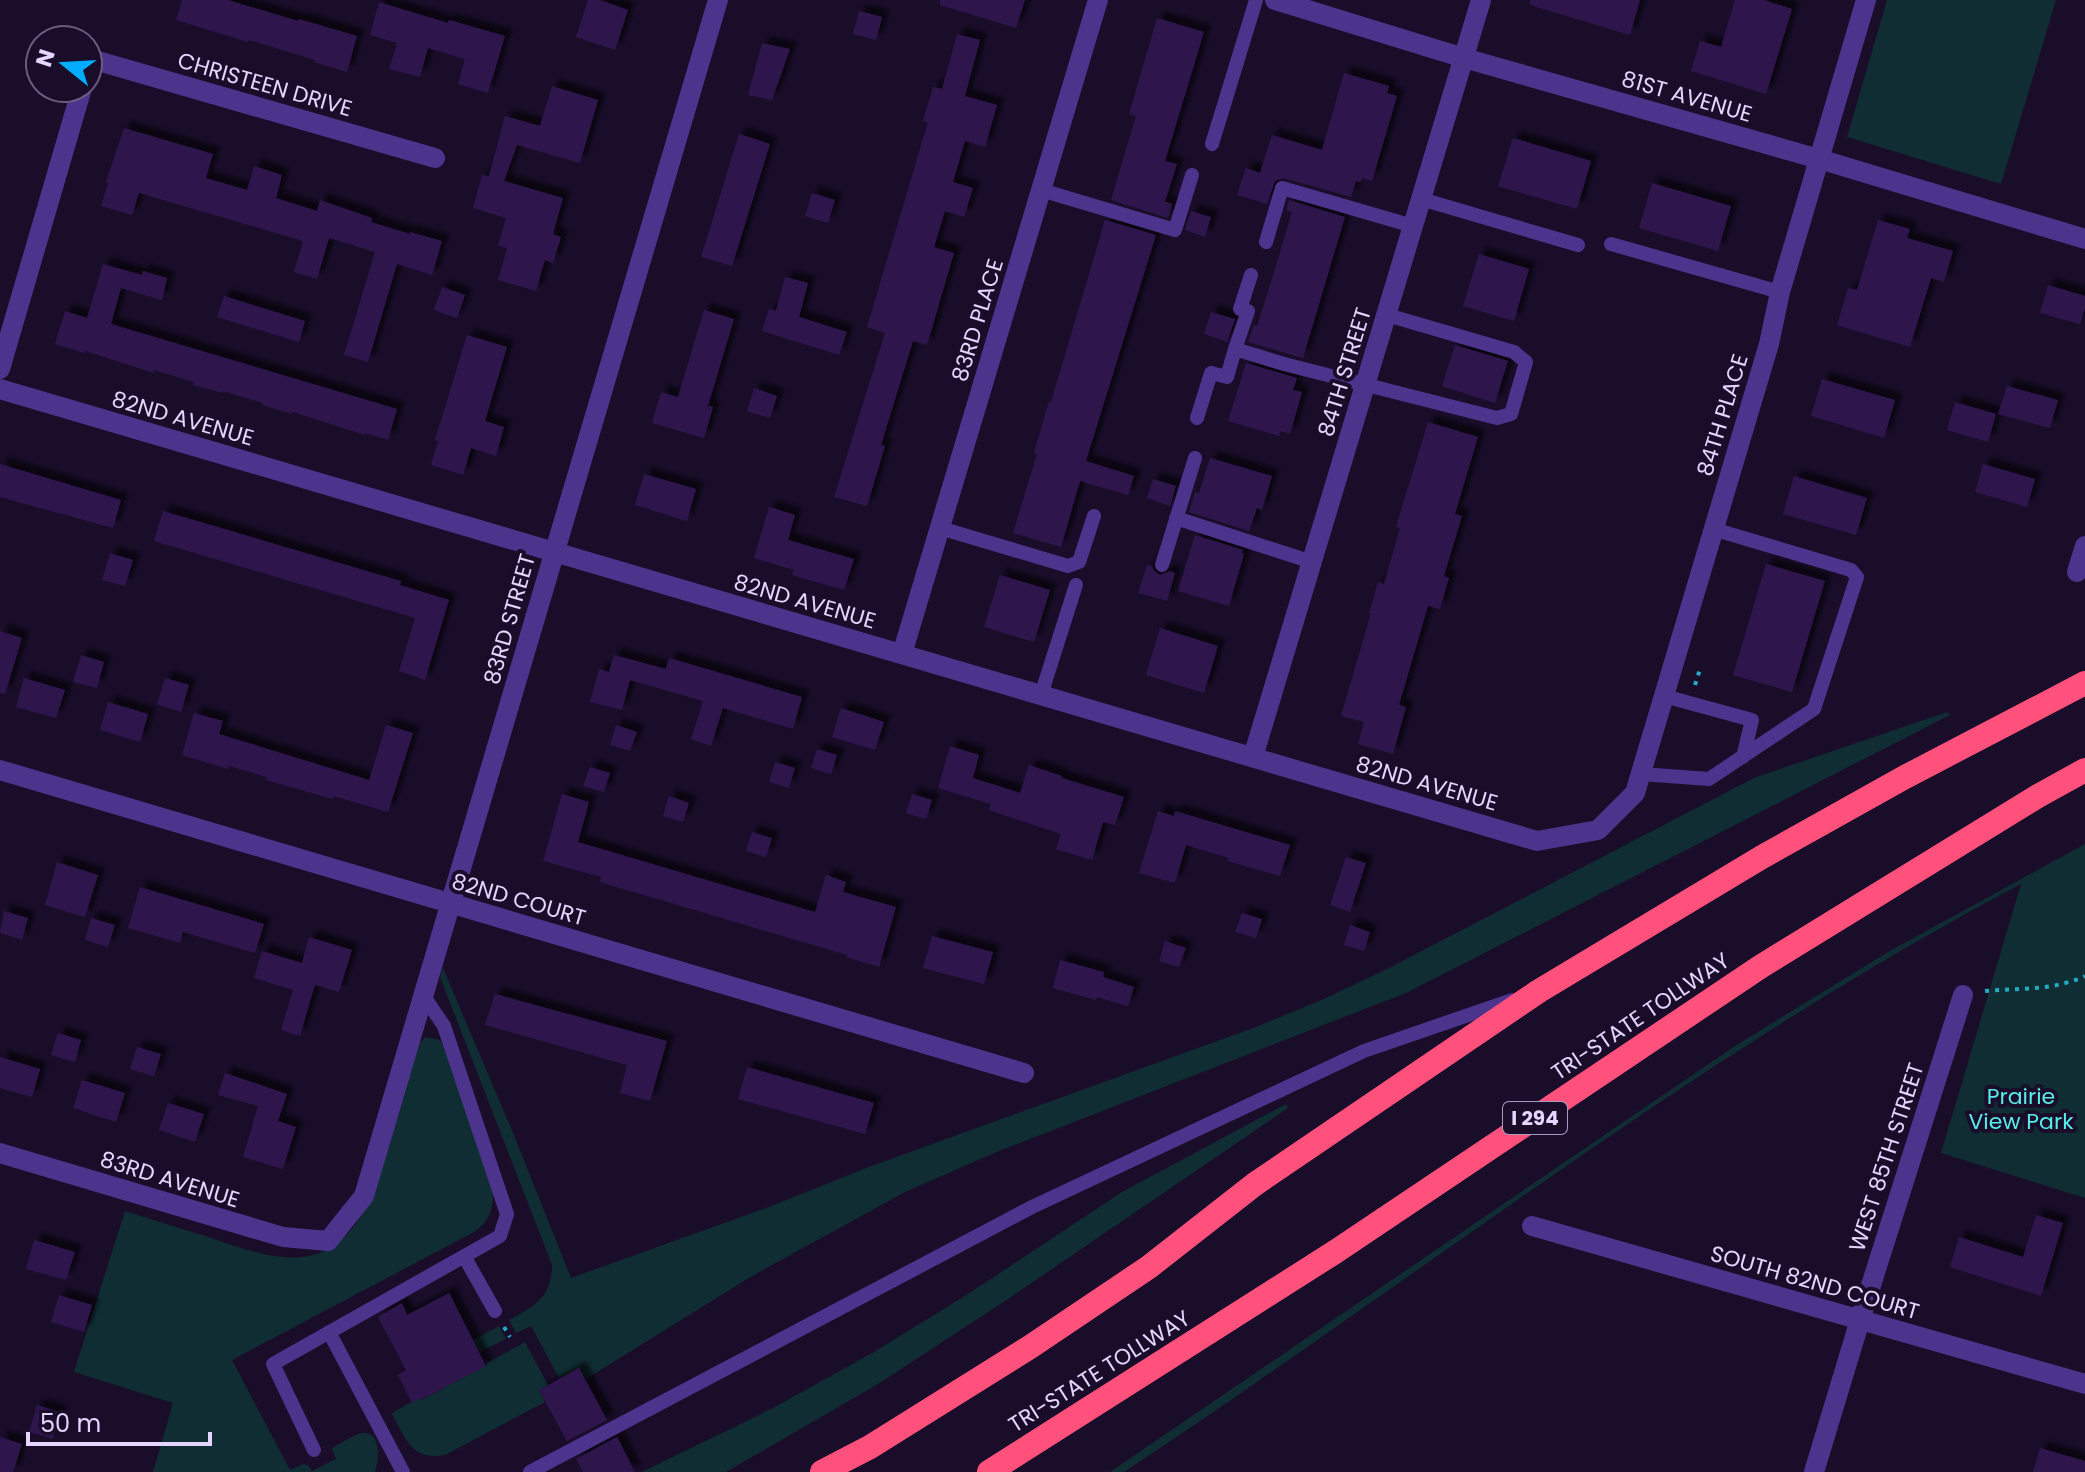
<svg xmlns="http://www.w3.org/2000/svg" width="2085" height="1472" viewBox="0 0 2085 1472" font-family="Poppins,sans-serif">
<defs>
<filter id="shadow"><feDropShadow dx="7" dy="-7" stdDeviation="2" flood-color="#0009"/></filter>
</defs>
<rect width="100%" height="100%" fill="#190d2a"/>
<!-- green -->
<path fill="#102d34" d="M1887,0h169l-55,184 -154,-47z
M1947,712l3,3 -544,278 -407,158 -94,41 -153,84 -166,103 -7,-11 -20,10 -28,-52 -15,7 -7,-13c26,-14 43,-23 43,-55l-112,-288 3,-9 68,160 60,150 195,-70 100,-40 390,-141 70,-29 63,-30 365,-190z
M2085,844v354l-144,-45 80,-269c-317,167 -599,391 -897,588h-14l625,-426 153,-94z
M425,1037l15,3 8,13 45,140c0,17 -4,29 -19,39l-242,128 58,110 13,-6 5,1 4,6 24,-12 -4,-11c8,-4 16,-10 24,-13 25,-10 24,22 19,37h-222l20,-69 -99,-31 51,-161c26,8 51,16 77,24 38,12 88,35 126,14 20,-10 33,-32 44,-51l47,-153z
M1286,1104l2,4 -280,191 -130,85 -152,88h-84l131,-64 101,-56 94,-58 154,-102z
M499,1326l7,13 -27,13 -6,-12z
M525,1342l23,43 -9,5 6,12 -100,53c-33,6 -39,-16 -53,-41l3,-3 24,-13 2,2 66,-35v-2z"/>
<!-- building -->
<path fill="#2e174d" filter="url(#shadow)" d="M182,0h46l70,21 1,-2 58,17 -10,36 -33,-10 1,-2 -26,-8 -40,-12 -1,2 -72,-22z
M588,0h12l28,10 -13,40 -39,-13z
M940,0h85l-9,28 -76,-23z
M1530,0h110l-10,35 -100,-30z
M1735,0h29l28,9 -26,85 -75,-23 9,-30 21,6z
M379,2l69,21 1,-3 56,16 -17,57 -30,-9 7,-25 -37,-11 -8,29 -31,-8 8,-26 -27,-8z
M859,11l23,6 -6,23 -23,-6z
M1157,18l47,14 -39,129 12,3 -12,38 7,2 -4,14 -57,-18 25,-84 -7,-2z
M957,34l23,6 -15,56 32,9 -12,42 -20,-6 -12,41 20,6 -9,29 -19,-6 -11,36 20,6 -27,92 -14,-4 -32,104 4,1 -18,60 -33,-9 51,-164 -18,-6 61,-205 -5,-1 10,-34 9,2z
M762,43l28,6 -18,51 -24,-5z
M1344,73l45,13 -2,7 10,3 -25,85 -10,-3 -1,4 -5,-1 -5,16 -67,-19 -9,3 -8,23 -30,-9 9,-27 14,5 12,-38 50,15z
M552,86l46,14 -18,63 -63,-18 -13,36 59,17 -10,36 8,3 -8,26 -8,-3 -9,31 -38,-11 9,-32 -9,-2 8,-28 -33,-10 9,-33 7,1 16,-60 35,10z
M124,128l89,26 -7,24 41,12 7,-24 28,9 -6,23 41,13 3,-11 52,18 -1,4 39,12v-2l32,9 -10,34 -35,-11 -29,98 -24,-7 31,-103 -46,-14 -12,41 -23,-7 9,-31 -164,-48 -7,22 -31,-9 7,-23 -2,-1z
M739,134l31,10 -38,122 -31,-9z
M1513,138l78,23 -14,48 -79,-23z
M1652,183l79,23 -13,45 -79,-23z
M812,193l23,7 -7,23 -23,-7z
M1289,200l56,17 -42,141 -55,-16 6,-17 3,1 23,-73 12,-41 -6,-2z
M1191,211l20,6 -6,20 -20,-7z
M1105,220l51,15 -70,226 48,15 -6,19 -48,-14 -19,66 -48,-14 24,-79 -3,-1 15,-52 2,1z
M1878,220l32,9 -3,9 46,13 -9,31 -13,-4 -21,69 -73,-22 11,-37 9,2z
M1479,254l50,15 -15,52 -51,-15z
M103,264l39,11 1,-4 24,7 -5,22 -41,-12 -10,36 286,85 -9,31 -23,-7v2l-72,-23 -1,2 -30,-9 1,-2 -40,-12v2l-30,-8 1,-3 -40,-12v3l-69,-22 -1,2 -29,-9 10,-33 22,7z
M785,277l23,6 -9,34 48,15 -8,23 -77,-24 7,-22 7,2z
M2048,285l37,11v12l-5,16 -40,-11z
M442,287l23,8 -8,23 -23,-8z
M224,296l81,25 -6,21 -82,-25z
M704,310l30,9 -26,87 5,1 -9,31 -52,-15 9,-31 17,5z
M1211,312l24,7 -8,23 -23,-8z
M467,335l40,12 -22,74 19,6 -8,29 -25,-8 -8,27 -32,-10 7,-24 -3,-1z
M1455,345l53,16 -13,42 -53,-17z
M1246,363l51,15 -4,12 9,2 -12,42 -10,-3 -1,5 -51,-15z
M1822,379l73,21 -11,38 -73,-22z
M2007,386l51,14 -8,28 -52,-14z
M754,388l23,8 -7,22 -23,-7z
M1955,402l41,12 -8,28 -41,-12z
M1428,422l50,15 -23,77 7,2 -18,60 5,2 -9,31 -12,-3 -29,99 7,2 -13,47 -35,-10 6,-22 -23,-6 30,-103h-2l9,-31 6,2 16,-56 -4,-1z
M1210,458l62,18 -10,34 -5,-2 -8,23 -60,-19 6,-20 4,1z
M0,464l121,36 -8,28 -113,-31z
M1983,464l52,15 -8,28 -52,-15z
M644,474l52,15 -9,32 -52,-16z
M1794,476l73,22 -11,37 -73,-21z
M1153,479l23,7 -6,20 -23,-8z
M769,507l26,8 -7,25 66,19 -10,31 -52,-15 2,-5 -40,-12z
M163,511l238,70 -1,4 49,15 -24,80 -26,-9 16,-53 -261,-77z
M1195,535l48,15 -1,3 2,1 -15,52 -51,-15z
M110,553l23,7 -8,26 -23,-6z
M1766,564l59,17 -33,111 -59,-17z
M1147,565l5,1 2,5 6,4 10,-4 5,2 -8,28 -29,-8z
M1000,575l50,15 -16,52 -50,-15z
M1160,628l58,18 -14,47 -58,-18z
M0,631l22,7 -17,56 -5,-1z
M81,655l23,7 -7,26 -24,-6z
M614,655l52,14 3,-11 133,39 -9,32 -70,-21 -12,38 -20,-7 12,-38 -73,-21 -8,30 -32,-8 9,-33 10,3z
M24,678l41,12 -9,28 -40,-11z
M165,678l24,7 -8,27 -24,-8z
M108,702l40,12 -8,28 -40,-12z
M841,708l43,14 -9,28 -43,-13z
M194,713l29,8 -4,13 150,46 17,-55 27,8 -25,79 -54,-16 -1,3 -67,-19 1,-3 -38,-11 -1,3 -46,-14z
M616,725l21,7 -7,19 -20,-6z
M950,746l29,9 -6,23 47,15 9,-28 33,11v2l62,19 -9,28 -12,-3 -11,38 -36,-11 5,-15 -72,-24 2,-6 -53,-16z
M817,749l20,6 -6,19 -20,-6z
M775,762l20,6 -6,20 -20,-6z
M590,767l20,6 -6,19 -21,-6z
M562,794l27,8 -11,40 237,70 11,-37 20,7 -3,10 53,15 -17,60 -33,-10 1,-2 -247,-73 1,-5 -58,-16z
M912,794l20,6 -6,19 -20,-6z
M669,796l20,7 -6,19 -20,-6z
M1158,811l16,5 1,-5 115,34 -10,31 -52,-15 1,-3 -43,-13 -11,38 -36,-10z
M752,832l20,6 -6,19 -20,-6z
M1346,857l20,6 -16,49 -20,-7z
M57,862l41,13 -13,42 -40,-12z
M140,887l124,37 -9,29 -72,-21 -3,11 -52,-15z
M4,911l24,7 -6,22 -22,-7z
M1242,913l20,6 -6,19 -21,-6z
M91,918l24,7 -7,22 -23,-7z
M1350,925l20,7 -6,19 -20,-6z
M932,936l61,16 -9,32 -61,-16z
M309,937l43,13 -13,42 -24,-7 -15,51 -19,-6 12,-40 -39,-12 8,-27 40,12z
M1165,941l21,7 -7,19 -20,-6z
M1060,960l44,12 -1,5 31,10 -6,19 -31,-9 -1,3 -43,-12z
M495,994l172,47 -17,60 -30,-8 7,-28 -142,-40z
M58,1033l23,7 -6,22 -24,-7z
M137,1047l24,7 -7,22 -24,-7z
M0,1057l40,12 -8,28 -32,-9z
M747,1067l127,36 -9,31 -127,-35z
M225,1073l62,21 -9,27 18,6 -13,42 -40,-12 15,-51 -40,-11z
M82,1080l43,13 -9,29 -43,-14z
M168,1103l36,11 -9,28 -36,-12z
M2036,1215l27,8 -22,73 -91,-29 9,-30 64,20z
M34,1240l41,12 -9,28 -40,-11z
M449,1293l37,73 -66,34 -1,-2 -7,5 -14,-28 8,-5 -28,-53 24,-14 5,12z
M59,1295l33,10 -8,27 -33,-10z
M579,1368l28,52 -40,21 -28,-51z
M37,1405l23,7 -7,27 -24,-7z
M0,1437l22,7 -9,28h-13z
M617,1437l18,35h-52l-7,-13z
M2040,1448l45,13v11h-52z"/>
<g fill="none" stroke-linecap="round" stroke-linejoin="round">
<!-- path -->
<path stroke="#23abc6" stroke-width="4" stroke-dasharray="4 6" stroke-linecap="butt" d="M1695,685l6,-19
M1985,991c35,-3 67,0 100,-15
M504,1327l6,10"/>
<!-- service -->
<path stroke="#4c348d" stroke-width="14" d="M1212,144l44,-144
M1041,190l134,40 17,-55
M1421,199l157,46
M1266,242l16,-54 131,38
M1611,244l169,48
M1235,349l13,-38 -8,-2 11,-34
M1197,418l14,-45 16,4 8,-28 49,15 213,54 14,-4 15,-52 -12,-10 -127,-37
M1176,518l136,44
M940,528l128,38 11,-4 15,-46
M1162,565l33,-107
M1041,695l35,-110
M1664,696l88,24 -9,37
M1641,774l68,5 105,-70 43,-132 -6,-7 -138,-41
M464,1256l31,55
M329,1332l74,140
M314,1450l-41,-86 227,-128 7,-22 -63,-188 -21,-31
M530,1472l502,-265 332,-156 148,-51"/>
<!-- minor -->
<path stroke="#4c348d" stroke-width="20" d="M1275,0l189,58 355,101 266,80
M88,69l3,-10 344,99
M0,369l82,-281
M0,389l1537,452 61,-11 37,-37 134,-449 11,-52 86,-292
M2077,572l8,-26
M902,654l196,-654
M1253,757l228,-757
M0,770l1024,303
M0,1153l283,84 45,4 36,-45 354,-1196
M1532,1226l553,158
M1814,1472l46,-152 103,-325"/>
<!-- motorway -->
<path stroke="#ff517c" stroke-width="24" d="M822,1472l48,-25 160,-100 119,-80 106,-83 284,-193 223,-134 143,-80 180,-94
M989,1472l346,-220 425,-285 278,-171 47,-26"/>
</g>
<g text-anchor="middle" stroke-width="8" stroke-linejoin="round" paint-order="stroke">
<!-- shield labels -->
<rect fill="#190d2a" stroke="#a79abf" stroke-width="2" x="1503" y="1102" width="64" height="32" rx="6"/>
<g font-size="20" font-weight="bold" fill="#e4d6ff">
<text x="1535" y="1125">I 294</text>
</g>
<!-- street labels -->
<g font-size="22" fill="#e4d6ff" stroke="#190d2a">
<text transform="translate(265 84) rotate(16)" y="8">CHRISTEEN DRIVE</text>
<text transform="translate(1687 96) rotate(16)" y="8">81ST AVENUE</text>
<text transform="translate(977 320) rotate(-73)" y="8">83RD PLACE</text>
<text transform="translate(1344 372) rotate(-73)" y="8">84TH STREET</text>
<text transform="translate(1722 415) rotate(-73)" y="8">84TH PLACE</text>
<text transform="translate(183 418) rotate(16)" y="8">82ND AVENUE</text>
<text transform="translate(805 601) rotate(16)" y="8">82ND AVENUE</text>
<text transform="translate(509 619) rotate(-74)" y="8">83RD STREET</text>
<text transform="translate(1427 783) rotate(16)" y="8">82ND AVENUE</text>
<text transform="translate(519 899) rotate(16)" y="8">82ND COURT</text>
<text transform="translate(1640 1016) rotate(-34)" y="8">TRI-STATE TOLLWAY</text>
<text transform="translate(1886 1157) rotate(-72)" y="8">WEST 85TH STREET</text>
<text transform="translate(170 1179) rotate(17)" y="8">83RD AVENUE</text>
<text transform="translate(1815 1282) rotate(16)" y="8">SOUTH 82ND COURT</text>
<text transform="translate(1099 1371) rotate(-32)" y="8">TRI-STATE TOLLWAY</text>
</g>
<!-- park labels -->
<g font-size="22" fill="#55ece9" stroke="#190d2a">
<text x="2021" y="1104">Prairie<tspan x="2021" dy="25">View Park</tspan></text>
</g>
</g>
<!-- north arrow -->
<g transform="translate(64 64) rotate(288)"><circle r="38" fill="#190d2a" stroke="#6a5d7f" stroke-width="2"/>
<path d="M0-6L14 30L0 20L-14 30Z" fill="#02acff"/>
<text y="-12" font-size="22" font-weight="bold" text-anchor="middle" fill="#e4d6ff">N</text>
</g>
<!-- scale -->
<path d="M28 1432v12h182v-12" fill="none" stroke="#e4d6ff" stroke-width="4"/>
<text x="40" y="1432" font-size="24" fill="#e4d6ff" stroke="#190d2a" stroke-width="6" paint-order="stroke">50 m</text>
</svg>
